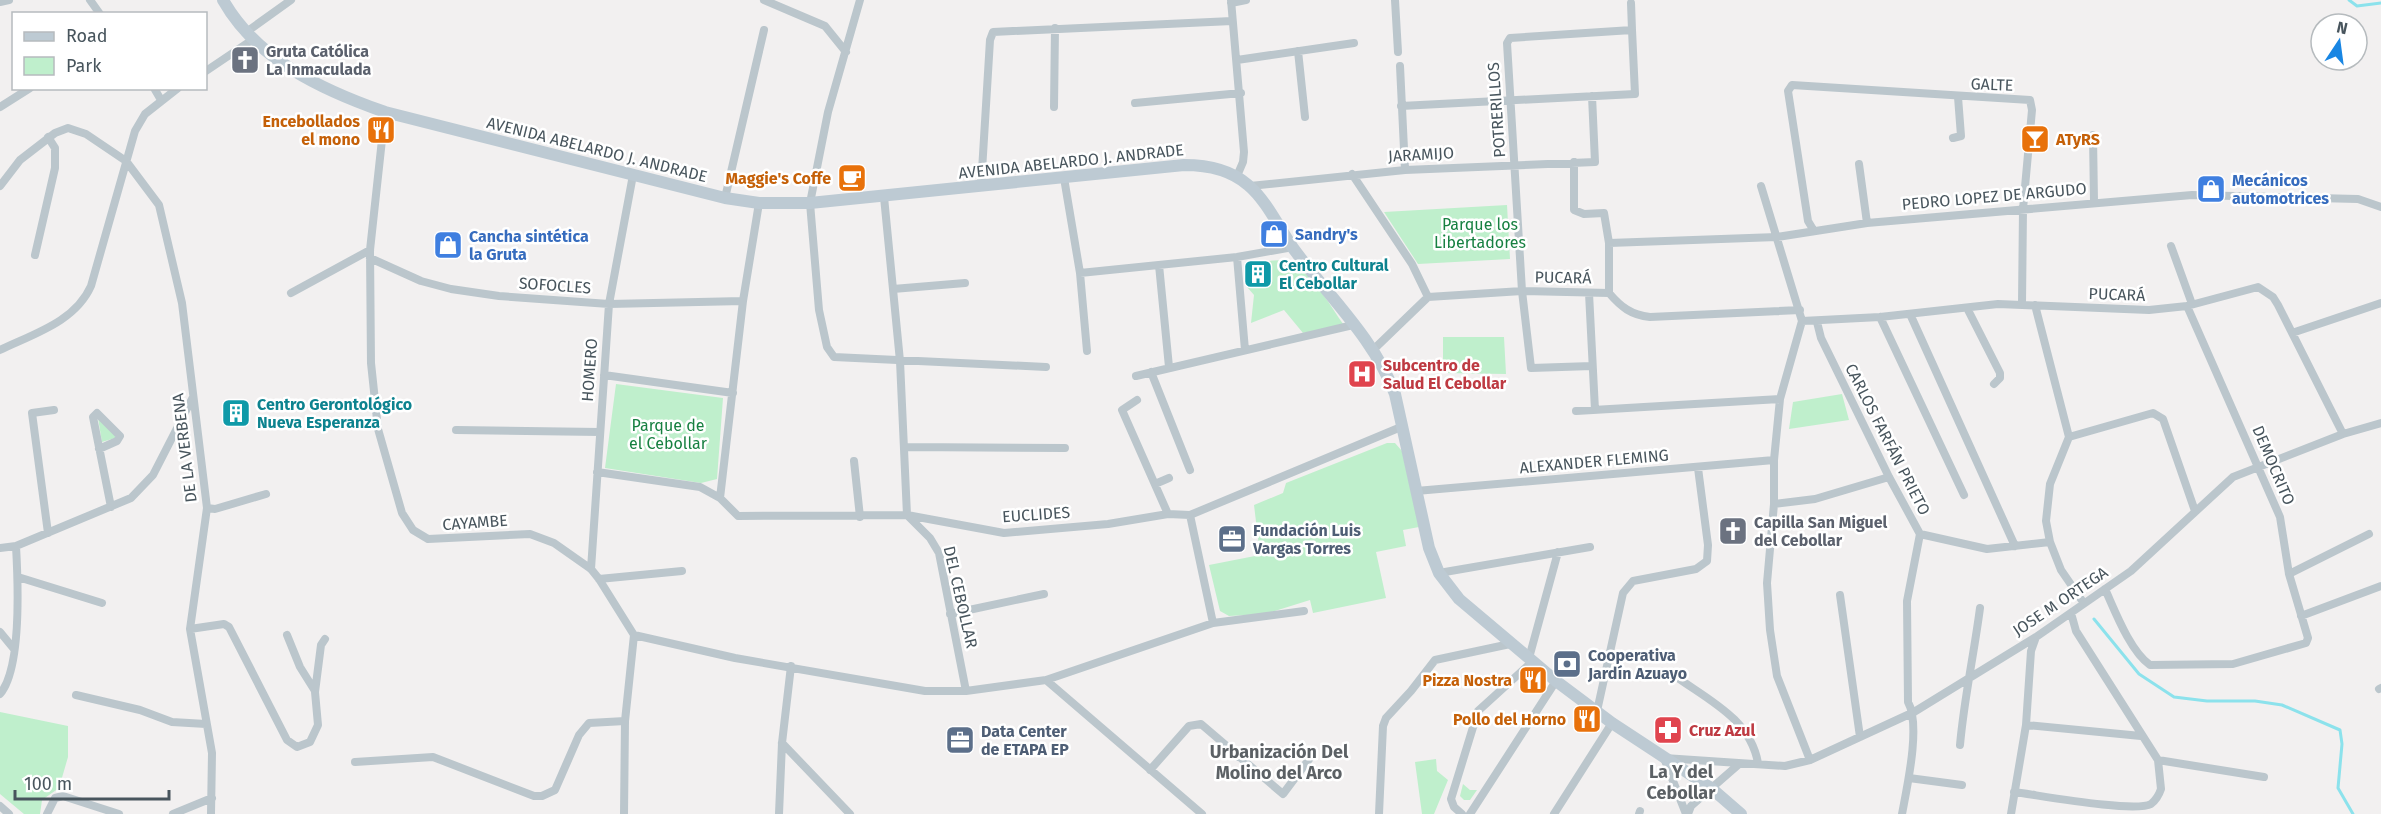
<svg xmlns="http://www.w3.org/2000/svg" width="2381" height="814" viewBox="0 0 2381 814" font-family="'Fira Sans',sans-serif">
<rect width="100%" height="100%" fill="#f2f0f0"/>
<!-- green -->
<path fill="#bfefcc" d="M1507,205l3,54 -92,5 -34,-52z
M1282,260c25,3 48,46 62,65l-41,8 -19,-23 -33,13 3,-28 -7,-8h10v-6l13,-1 -2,-19z
M1443,337h61l2,37 -63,-1z
M616,384l107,14 -6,81 -16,4 -96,-15z
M1842,394l7,26 -60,9 4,-27z
M98,418l18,17 -1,3 -13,4z
M1387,443h8l7,8 17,76 -16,3 3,16 -30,6 10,46 -73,15 -3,-13 -45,14 -36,2 -9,-5 -11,-46 51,-10 -6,-50 29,-12 3,-10z
M0,712l68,14v31l-9,31 -17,12 -2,14h-16l-24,-20z
M1436,759l1,12 11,9 -14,34h-12l-7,-52z
M1463,784l7,6h7l-7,10h-6l-4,-4z"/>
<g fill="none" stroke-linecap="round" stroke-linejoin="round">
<!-- stream -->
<path stroke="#8ce2ec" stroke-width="3" d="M2349,0l8,6 24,-3
M2094,619l45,55 35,23 33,4h48l27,4 58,25 2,14 -4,44 15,26"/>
<!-- street -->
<path stroke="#bbc6cc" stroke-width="8" d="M90,0l10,14
M764,0l61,26 21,26
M860,0l-32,112 -18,91 9,107 8,37 7,10 212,10
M1231,0l13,152 -1,10 -6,14
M1395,0l3,52
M0,2l9,-2
M1231,3l15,-3
M1631,3l1,27
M245,33l46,-33
M1298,51l7,66
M1237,60l117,-17
M1400,66l5,104
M206,71l46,-31
M154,88l7,12
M1135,103l106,-10
M1401,106l234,-12 -3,-64 -122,8 -3,5 15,248 9,77 61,-2
M0,107l30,-19
M1054,107l1,-79
M385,112l-15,138 1,113 7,66 24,84 11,17 15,9 102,-5 24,9 37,26 8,10 35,56 -9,86 -1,93
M2093,135l1,67
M1953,138l8,-2 -3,-39
M1574,162v48l10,4 20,-1 5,30v50
M1859,164l8,59
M1352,174l60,90 16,33
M1064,178l16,95 7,78
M0,186l20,-26 35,-27 13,-5 18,6 40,27 33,44 23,98 25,205 -17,121 22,124 -1,61
M1250,186l155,-16 190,-8 -3,-66
M1761,186l41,135 -22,78 -6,61v44l-7,79 3,47 7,46 33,84
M981,187l9,-147 3,-8 239,-11
M884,197l16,164 7,154 23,23 9,15 27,138
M725,198l39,-168
M1814,231l-6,-10 -20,-130 4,-6 238,15 2,10 -9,99 -1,95
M1609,243l168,-6 90,-14 325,-28 166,4 23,8
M2171,246l21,58
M35,255l20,-87v-20l-7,-11
M1237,257l8,93
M370,258l51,23 30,8 48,7 110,8 134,-3
M1159,265l10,102
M1080,273l157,-16 56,-10
M893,289l72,-6
M291,293l79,-43
M1589,293l6,117
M2035,305l34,132 -19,47 -4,37 4,21 11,28 22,32
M1967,308l33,65v5l-6,6
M1910,314l105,232
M1880,317l84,178
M1802,321l78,-4 118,-13 151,6 38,-4 71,-19 15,10 5,8 65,129
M1817,322l4,16 68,139 31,57 -13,67 1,101c13,23 -1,85 -6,112
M2292,333l89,-30
M0,350c33,-16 75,-28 91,-64l44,-155 10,-17 33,-26
M1373,350l55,-53 94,-6 87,2c12,14 22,22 41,24l150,-7
M1151,372l39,98
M604,375l129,18
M1136,376l217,-51
M1137,400l-15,10 46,104
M1576,411l204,-12
M456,430l144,2
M2069,437l84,-24 10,6 32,92
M904,447l161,1
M99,449l18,-8 3,-5 -23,-23 -4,4 18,90
M854,461l6,56
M597,472l103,15 20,11 18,18 169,-1 97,18 104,-9 60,-10 22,1 211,-88
M1155,484l14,-6
M1416,491l358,-31
M720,498l23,-197 16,-98
M1774,504l41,-5 74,-22
M207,508l8,1 51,-15
M1190,515l23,108
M48,533l-16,-120 22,-3
M1920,534l67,15 63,-7
M0,548l16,-2 115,-48 22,-23 40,-78
M591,569l18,-265 24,-129
M1439,573l151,-26
M2289,574l80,-40
M18,577l84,26
M599,579l83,-8
M2105,589c10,22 25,62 45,76l83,-1 73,-21 2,-5 -19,-64 -9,-57 -93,-211
M1840,595l20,142
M950,614l94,-20
M2301,616l80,-30
M190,629l34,-5 5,3 58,113 10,7 13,-5 8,-17 -3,-33 6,-47 4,-6
M0,632l14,17
M287,635l13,32 15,24
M634,635l101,23 190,33h41l80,-11 156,134
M1529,658l29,-106
M1675,676c35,25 75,43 83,87
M1046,680l167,-57 91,-12
M2379,689l2,-1
M0,694c22,-26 18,-113 16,-148
M76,695l64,15 32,12 34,2
M1597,711l26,-118 10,-12 63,-12 11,-8 1,-16 -10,-77
M2026,725l115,11
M782,743l68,71
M1960,745c4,-46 14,-91 20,-137
M2158,760l106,17
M355,762l78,-5 101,39h8l13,-6 24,-55 10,-12 36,-2
M1150,770l39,-44 12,-2 82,70 27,-36 -8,-7 -63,6
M1909,778l53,7
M2014,792c24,3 120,21 137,12 5,-4 8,-9 10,-15l-3,-29 -82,-129 -5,-18
M0,806l9,8
M47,814l8,-16 8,-2 56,18
M173,814l39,-16
M779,814l3,-71 9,-77
M1379,814l4,-88 3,-8 25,-27 24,-31 75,-16
M1462,814l-8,-7 -3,-8 27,-88 54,-49
M1470,814l86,-133
M1554,814l58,-91
M1639,814l1,-3
M1686,814l-22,-56 121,8 25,-6 104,-48 122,-75 95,-66 102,-94 110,-43 38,-11
M1688,814l3,-8 47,-41
M2011,814l15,-89 5,-74 5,-14"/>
<!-- secondary -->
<path stroke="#bdcad3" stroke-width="12" d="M223,0c34,60 99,90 162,112l340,86 34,5h51l374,-38c22,0 47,5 64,20 19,16 31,43 45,63 35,48 81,90 102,146l34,154 10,25 20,26 97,82 56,42 99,65 30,26"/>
</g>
<!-- icons -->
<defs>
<g id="church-square" transform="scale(1.5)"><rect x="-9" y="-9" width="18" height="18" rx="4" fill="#6b7280" stroke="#fff"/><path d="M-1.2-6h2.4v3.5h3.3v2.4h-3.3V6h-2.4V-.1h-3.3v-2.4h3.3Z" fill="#fff"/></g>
<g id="restaurant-square" transform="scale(1.5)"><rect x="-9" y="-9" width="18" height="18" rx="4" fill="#e8710a" stroke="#fff"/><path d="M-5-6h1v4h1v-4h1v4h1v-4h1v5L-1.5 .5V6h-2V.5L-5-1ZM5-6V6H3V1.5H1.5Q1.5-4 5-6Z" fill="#fff"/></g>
<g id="bar-square" transform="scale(1.5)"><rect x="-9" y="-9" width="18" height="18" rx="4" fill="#e8710a" stroke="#fff"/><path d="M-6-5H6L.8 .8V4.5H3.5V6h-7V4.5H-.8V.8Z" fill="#fff"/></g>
<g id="cafe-square" transform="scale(1.5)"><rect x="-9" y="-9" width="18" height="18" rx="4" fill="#e8710a" stroke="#fff"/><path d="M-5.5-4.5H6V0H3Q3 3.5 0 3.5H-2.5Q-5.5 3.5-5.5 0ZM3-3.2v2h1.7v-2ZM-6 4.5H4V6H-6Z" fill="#fff"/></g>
<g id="shop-square" transform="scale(1.5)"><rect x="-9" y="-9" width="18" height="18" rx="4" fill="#3f7fe0" stroke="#fff"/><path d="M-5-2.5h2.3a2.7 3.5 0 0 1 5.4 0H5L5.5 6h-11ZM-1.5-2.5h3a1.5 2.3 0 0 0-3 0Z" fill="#fff"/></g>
<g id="building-square" transform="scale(1.5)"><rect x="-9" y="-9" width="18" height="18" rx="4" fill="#0f9aa8" stroke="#fff"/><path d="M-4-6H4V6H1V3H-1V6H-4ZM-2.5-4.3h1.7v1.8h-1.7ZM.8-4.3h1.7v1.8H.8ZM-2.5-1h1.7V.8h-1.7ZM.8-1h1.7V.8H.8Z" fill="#fff"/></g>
<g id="hospital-square" transform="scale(1.5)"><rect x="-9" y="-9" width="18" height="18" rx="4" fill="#e0444e" stroke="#fff"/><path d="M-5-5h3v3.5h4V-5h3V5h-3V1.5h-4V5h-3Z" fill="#fff"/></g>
<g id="office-square" transform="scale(1.5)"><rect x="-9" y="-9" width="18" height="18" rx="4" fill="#5c6f8a" stroke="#fff"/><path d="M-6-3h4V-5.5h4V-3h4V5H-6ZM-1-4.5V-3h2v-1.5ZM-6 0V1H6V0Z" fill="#fff"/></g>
<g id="bank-square" transform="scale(1.5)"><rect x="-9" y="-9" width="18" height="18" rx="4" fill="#5c6f8a" stroke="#fff"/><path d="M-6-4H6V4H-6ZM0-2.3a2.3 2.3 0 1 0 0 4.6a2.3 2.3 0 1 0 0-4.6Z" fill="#fff"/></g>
<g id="pharmacy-square" transform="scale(1.5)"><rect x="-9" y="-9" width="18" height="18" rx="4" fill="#e0444e" stroke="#fff"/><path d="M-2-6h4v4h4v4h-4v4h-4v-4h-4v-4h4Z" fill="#fff"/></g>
</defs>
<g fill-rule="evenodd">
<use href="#church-square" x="245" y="60"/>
<use href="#restaurant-square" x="381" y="130"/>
<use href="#bar-square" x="2035" y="139"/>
<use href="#cafe-square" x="852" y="178"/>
<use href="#shop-square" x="2211" y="189"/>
<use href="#shop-square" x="1274" y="234"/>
<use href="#shop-square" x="448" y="245"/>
<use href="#building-square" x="1258" y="274"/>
<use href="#hospital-square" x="1362" y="374"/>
<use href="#building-square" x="236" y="413"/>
<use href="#church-square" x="1733" y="531"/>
<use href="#office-square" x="1232" y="539"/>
<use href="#bank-square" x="1567" y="664"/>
<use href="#restaurant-square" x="1533" y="680"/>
<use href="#restaurant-square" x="1587" y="719"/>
<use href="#pharmacy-square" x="1668" y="730"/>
<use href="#office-square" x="960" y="740"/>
</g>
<g text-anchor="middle" stroke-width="5" stroke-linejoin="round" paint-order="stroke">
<!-- worship labels -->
<g font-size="16" font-weight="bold" fill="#5b616d" stroke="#fff" text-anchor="start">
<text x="266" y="57">Gruta Católica<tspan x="266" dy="18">La Inmaculada</tspan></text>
<text x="1754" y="528">Capilla San Miguel<tspan x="1754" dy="18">del Cebollar</tspan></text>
</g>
<!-- street labels -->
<g font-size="16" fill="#48555d" stroke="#fff">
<text transform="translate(1992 84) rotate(2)" y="6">GALTE</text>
<text transform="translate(1496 110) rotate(-94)" y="6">POTRERILLOS</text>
<text transform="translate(597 149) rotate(14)" y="6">AVENIDA ABELARDO J. ANDRADE</text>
<text transform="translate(1421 154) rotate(-3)" y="6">JARAMIJO</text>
<text transform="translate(1071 161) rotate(-6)" y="6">AVENIDA ABELARDO J. ANDRADE</text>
<text transform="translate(1994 196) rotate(-5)" y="6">PEDRO LOPEZ DE ARGUDO</text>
<text transform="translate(1563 277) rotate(1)" y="6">PUCARÁ</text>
<text transform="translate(555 285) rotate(4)" y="6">SOFOCLES</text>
<text transform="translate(2117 294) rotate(2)" y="6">PUCARÁ</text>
<text transform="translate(589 370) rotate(-86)" y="6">HOMERO</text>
<text transform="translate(1888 439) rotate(63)" y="6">CARLOS FARFÁN PRIETO</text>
<text transform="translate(184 448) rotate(-97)" y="6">DE LA VERBENA</text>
<text transform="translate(1594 461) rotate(-5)" y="6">ALEXANDER FLEMING</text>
<text transform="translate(2274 465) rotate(67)" y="6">DEMOCRITO</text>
<text transform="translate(1036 514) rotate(-4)" y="6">EUCLIDES</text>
<text transform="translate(475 522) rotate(-4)" y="6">CAYAMBE</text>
<text transform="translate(961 597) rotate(77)" y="6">DEL CEBOLLAR</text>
<text transform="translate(2060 601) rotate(-34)" y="6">JOSE M ORTEGA</text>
</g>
<!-- food labels -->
<g font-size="16" font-weight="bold" fill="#c56008" stroke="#fff" text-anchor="end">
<text x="360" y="127">Encebollados<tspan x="360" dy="18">el mono</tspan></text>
<text x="2056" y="145" text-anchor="start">ATyRS</text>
<text x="831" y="184">Maggie's Coffe</text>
<text x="1512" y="686">Pizza Nostra</text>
<text x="1566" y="725">Pollo del Horno</text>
</g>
<!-- shop labels -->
<g font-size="16" font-weight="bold" fill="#366cbe" stroke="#fff" text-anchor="start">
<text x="2232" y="186">Mecánicos<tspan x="2232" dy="18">automotrices</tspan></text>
<text x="1295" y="240">Sandry's</text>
<text x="469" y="242">Cancha sintética<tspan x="469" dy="18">la Gruta</tspan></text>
</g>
<!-- park labels -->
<g font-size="16" fill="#178041" stroke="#fff">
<text x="1480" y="230">Parque los<tspan x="1480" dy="18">Libertadores</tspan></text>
<text x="668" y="431">Parque de<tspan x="668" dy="18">el Cebollar</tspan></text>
</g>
<!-- culture labels -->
<g font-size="16" font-weight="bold" fill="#0d838f" stroke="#fff" text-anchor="start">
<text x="1279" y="271">Centro Cultural<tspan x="1279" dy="18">El Cebollar</tspan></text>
<text x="257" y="410">Centro Gerontológico<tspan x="257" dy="18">Nueva Esperanza</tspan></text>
</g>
<!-- health labels -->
<g font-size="16" font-weight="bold" fill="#be3a42" stroke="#fff" text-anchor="start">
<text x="1383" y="371">Subcentro de<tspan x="1383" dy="18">Salud El Cebollar</tspan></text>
<text x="1689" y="736">Cruz Azul</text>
</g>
<!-- service labels -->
<g font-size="16" font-weight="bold" fill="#4e5e75" stroke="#fff" text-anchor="start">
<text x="1253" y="536">Fundación Luis<tspan x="1253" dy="18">Vargas Torres</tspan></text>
<text x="1588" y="661">Cooperativa<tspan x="1588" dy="18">Jardín Azuayo</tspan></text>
<text x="981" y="737">Data Center<tspan x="981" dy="18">de ETAPA EP</tspan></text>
</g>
<!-- neighbourhood labels -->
<g font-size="18" font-weight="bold" fill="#5c6165" stroke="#fff">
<text x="1279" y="758">Urbanización Del<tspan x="1279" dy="21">Molino del Arco</tspan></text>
<text x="1681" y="778">La Y del<tspan x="1681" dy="21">Cebollar</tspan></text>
</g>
</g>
<!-- legend -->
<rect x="12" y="12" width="195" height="78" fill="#ffffff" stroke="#b6bbbe" stroke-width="1.5"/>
<rect x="24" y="32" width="30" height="9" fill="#bdcad3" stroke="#b6bbbe" stroke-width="1.5"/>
<text x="66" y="42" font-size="18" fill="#48555d">Road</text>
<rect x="24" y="57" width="30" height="18" fill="#bfefcc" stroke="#b6bbbe" stroke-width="1.5"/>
<text x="66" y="72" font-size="18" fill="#48555d">Park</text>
<!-- north arrow -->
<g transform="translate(2339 42) rotate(13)"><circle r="28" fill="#ffffff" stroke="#b6bbbe" stroke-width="1.5"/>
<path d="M0-4.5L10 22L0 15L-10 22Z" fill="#1986e3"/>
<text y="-9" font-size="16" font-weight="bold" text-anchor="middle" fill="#48555d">N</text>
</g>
<!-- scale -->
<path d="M15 790v9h154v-9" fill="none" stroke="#48555d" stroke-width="3"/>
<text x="24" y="790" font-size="18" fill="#48555d" stroke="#ffffff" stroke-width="4.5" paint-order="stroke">100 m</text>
</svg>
